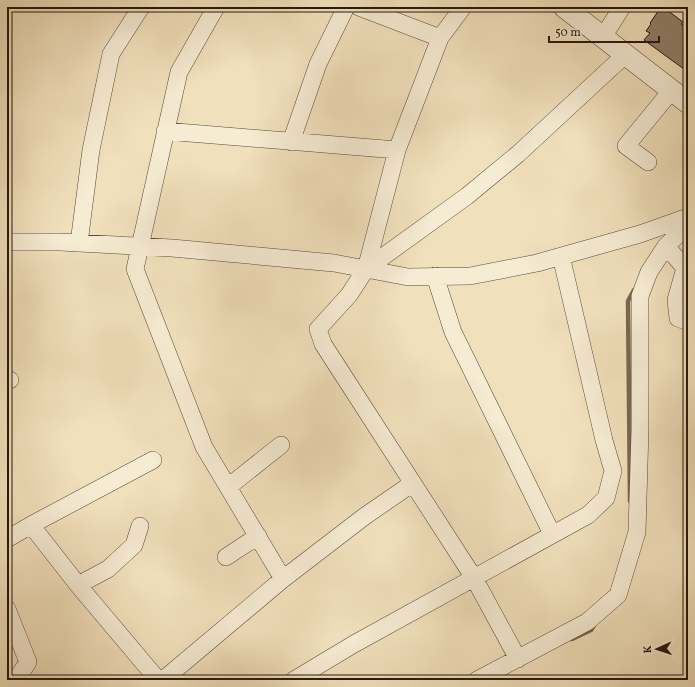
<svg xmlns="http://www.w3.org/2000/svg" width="695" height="687" viewBox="0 0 695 687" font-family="Vollkorn,serif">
<rect width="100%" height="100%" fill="#f1e0bc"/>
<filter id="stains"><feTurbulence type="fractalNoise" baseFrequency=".005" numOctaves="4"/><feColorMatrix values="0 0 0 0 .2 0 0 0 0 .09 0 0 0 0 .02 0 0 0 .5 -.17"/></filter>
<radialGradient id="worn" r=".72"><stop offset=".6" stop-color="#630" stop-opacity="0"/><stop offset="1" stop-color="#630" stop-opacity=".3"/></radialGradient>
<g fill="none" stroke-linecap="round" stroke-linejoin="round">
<!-- stream -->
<path stroke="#766752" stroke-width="4.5" d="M630,501l-2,-200 6,-11
M572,639l19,-9 3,-5"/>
</g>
<!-- building -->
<path fill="#8f8068" stroke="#25180c" d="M661,7h2l20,15 -2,2 7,5v43l-44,-32 6,-7 -4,-2 5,-7 -1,-1z"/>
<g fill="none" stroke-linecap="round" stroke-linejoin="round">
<!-- minor casing -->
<g stroke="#584a38" stroke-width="18">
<path id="minor" d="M216,7l-37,65 -44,197 69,178 79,132
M359,7l81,31
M463,7l-23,31 -43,112 -31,119 -17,26 -31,34 5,15 151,234 44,81
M603,37l19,-30
M165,131l232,19
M291,142l27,-78 28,-57
M648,162l-22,-16 45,-55
M7,242h53l112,6 162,15 74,14 62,-1 67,-13 103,-29 48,-17
M79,243l12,-93 20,-96 30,-47
M666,246l19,22 -9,32 2,18 10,4
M366,269l101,-73 51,-42 108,-100
M435,276l18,56 99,202
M7,381l3,-1
M228,487l53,-42
M31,525l47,60 80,95
M7,539l24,-14 122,-65
M226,557l32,-21
M78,585l30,-16 26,-24 6,-19
M7,609l21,53 -12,18
M163,680l120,-101 82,-63 48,-33
M294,680l60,-36 234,-129 18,-17 7,-27 -9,-31 -43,-184
M477,680l110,-58 31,-27 19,-63 3,-102v-134l9,-24 17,-26 22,-21"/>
</g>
<!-- tertiary casing -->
<g stroke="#584a38" stroke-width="22">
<path id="tertiary" d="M564,7l124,96"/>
</g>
<!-- minor -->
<use href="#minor" stroke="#f6ebd3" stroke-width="17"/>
<!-- tertiary -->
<use href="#tertiary" stroke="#f6ebd3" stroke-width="21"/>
</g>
<!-- margin -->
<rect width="695" height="687" fill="none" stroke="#f1e0bc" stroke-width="24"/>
<rect x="8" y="8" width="679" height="671" fill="none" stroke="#25180c" stroke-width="2"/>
<rect x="12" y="12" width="671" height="663" fill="none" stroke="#25180c"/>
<!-- north arrow -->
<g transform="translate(657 649) rotate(267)" stroke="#f6ebd3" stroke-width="3" paint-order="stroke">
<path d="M0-3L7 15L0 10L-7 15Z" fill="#25180c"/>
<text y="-6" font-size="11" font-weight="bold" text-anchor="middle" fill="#25180c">K</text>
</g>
<!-- scale -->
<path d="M549 36v6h110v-6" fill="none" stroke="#25180c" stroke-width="2"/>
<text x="555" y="36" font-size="12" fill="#25180c" stroke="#f6ebd3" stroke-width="3" paint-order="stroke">50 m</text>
<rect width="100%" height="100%" filter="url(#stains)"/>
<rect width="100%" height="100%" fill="url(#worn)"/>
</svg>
